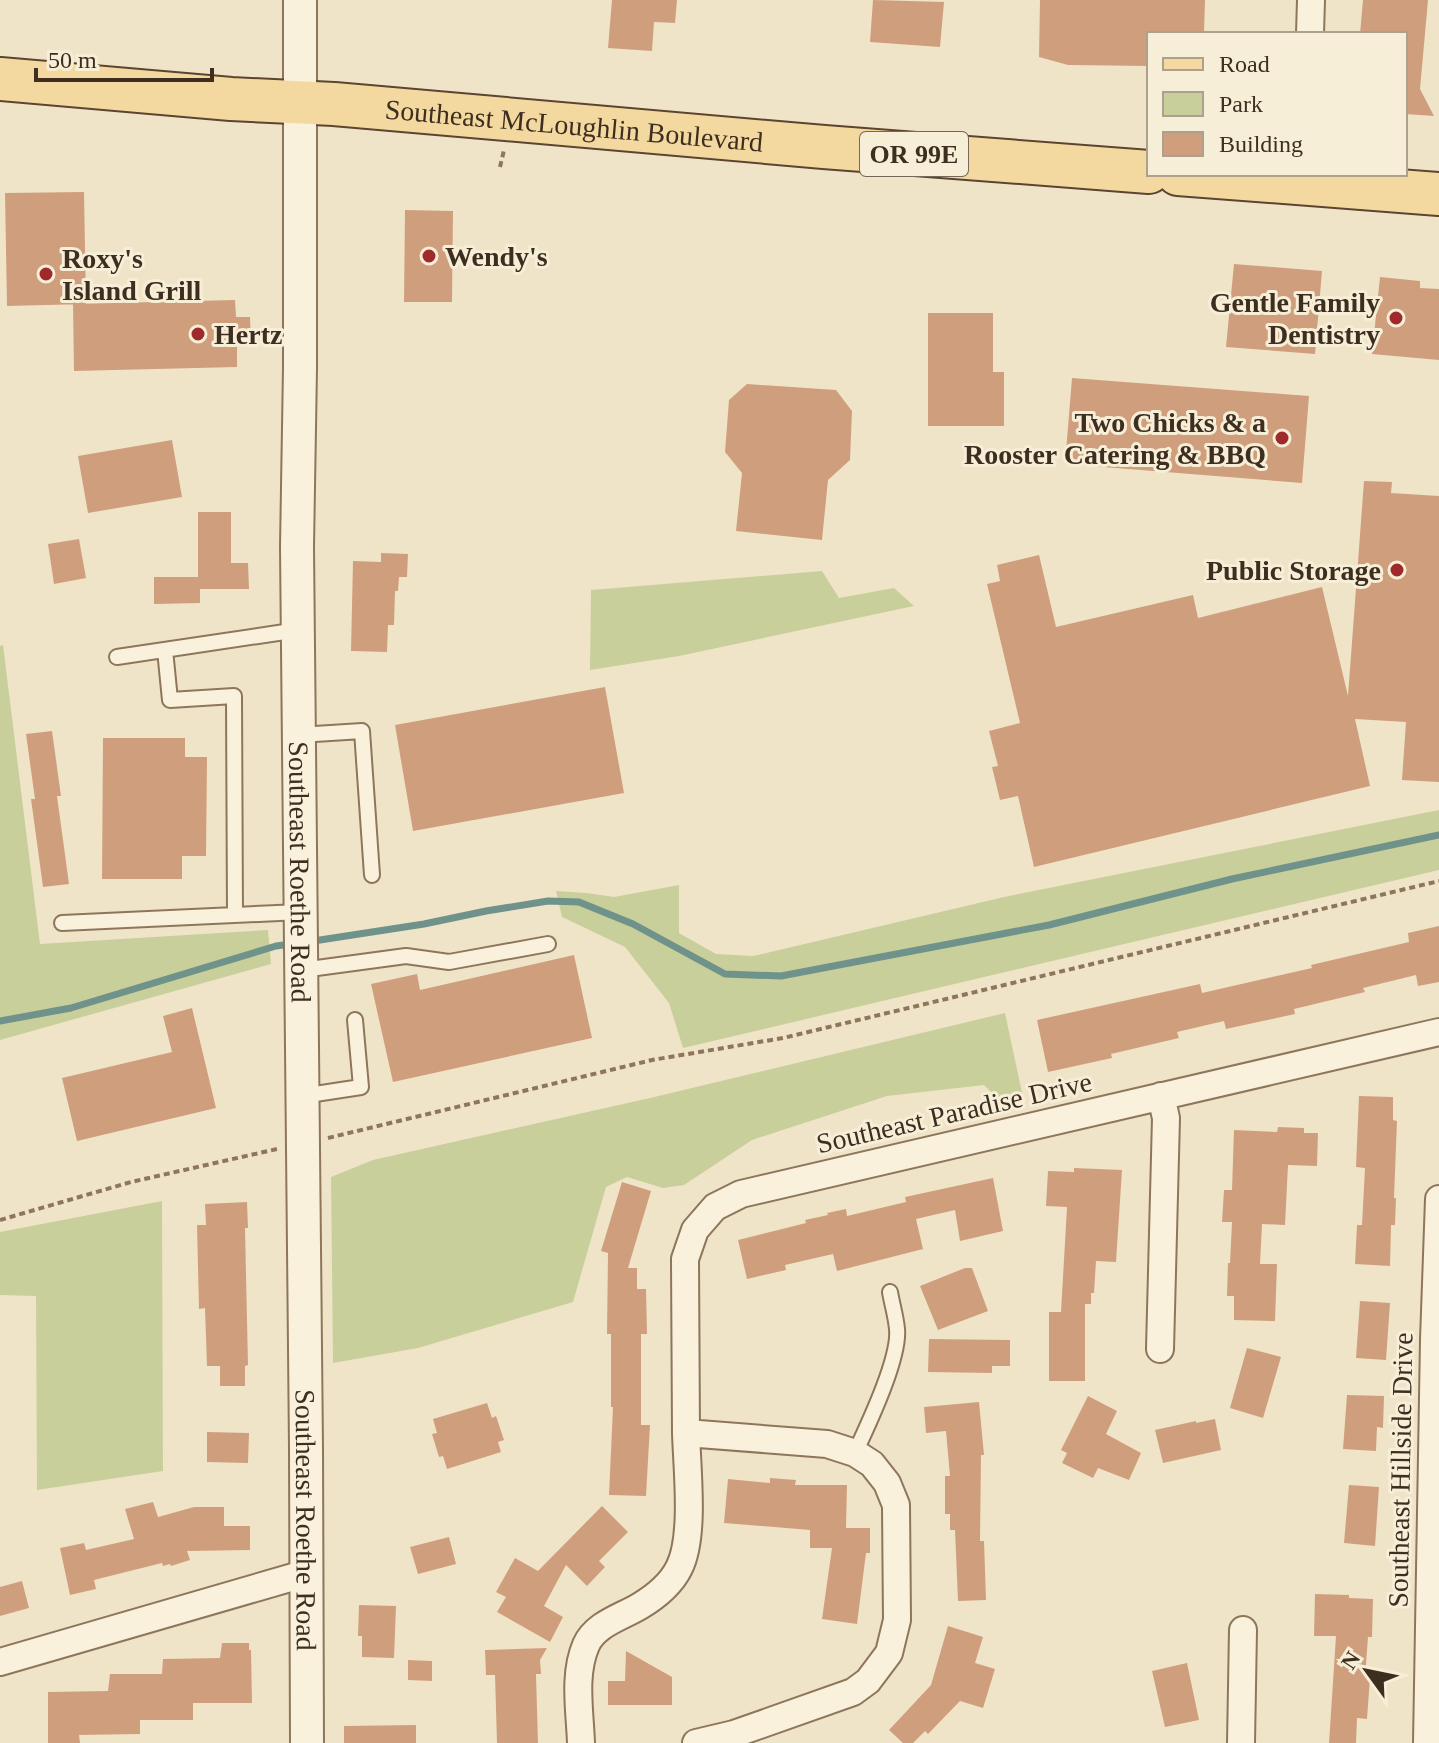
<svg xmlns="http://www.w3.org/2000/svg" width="1439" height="1743" viewBox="0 0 1439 1743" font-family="Georgia,serif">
<rect width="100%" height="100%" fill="#f0e4c8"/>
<!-- green -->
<path fill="#c9cf9b" d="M822,571l17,27 55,-10 20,18 -235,50 -89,14 1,-80z
M3,645l37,299 228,-14 3,34 -271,76v-394z
M1439,810v60l-756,178 -14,-45 -44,-56 -63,-30 -6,-26 31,2 27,4 65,-12v48l37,21 37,2 251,-59z
M1005,1013l20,94 -15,4 -26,-26 -97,11 -135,44 -68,45 -21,3 -36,-11 -21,10 -33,115 -155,46 -85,15 -2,-186 42,-17 277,-62z
M162,1201l1,270 -126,19 -1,-194 -36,-1v-63z"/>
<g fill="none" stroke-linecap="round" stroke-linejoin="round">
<!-- stream -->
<path stroke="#6f938a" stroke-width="7" d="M307,942l117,-18 62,-13 62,-10 31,1 54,22 92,50 56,2 268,-51 183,-46 207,-44
M0,1021l71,-13 205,-62 15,-2"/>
</g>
<!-- building -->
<path fill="#cf9f7d" d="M612,0h65l-2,23 -21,-1 -2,29 -44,-3z
M873,0l71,2 -4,45 -70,-5z
M1040,0h165l-1,34h-55v32l-81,-1 -29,-8z
M1363,0h65l-8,89 14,27 -29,-2v-80h-45z
M84,192l2,112 -79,2 -2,-113z
M405,210l48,1 -1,91h-48z
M1234,264l88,7 -7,83 -89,-7z
M1380,277l40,4v7l19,1v71l-67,-6z
M235,300l1,17h14l1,26 -14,1v23l-163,4 -1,-67z
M928,313h65v59h11v54h-76z
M1072,378l237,18 -7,87 -237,-19z
M747,384l89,6 16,21 -2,49 -22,20 -6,60 -86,-9 6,-58 -17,-21 4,-52z
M172,440l10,57 -94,16 -10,-57z
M1364,481l28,1 -1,11 48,3v286l-37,-2 4,-58 -51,-3 15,67 -336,81 -16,-71 -18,4 -8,-33 6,-1 -9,-35 31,-8 -33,-139 13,-3 -3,-16 42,-10 17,72 137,-32 5,23 124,-31 26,109z
M198,512h33v51h17l1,26h-49v14l-46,1v-27h44z
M79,539l7,39 -32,6 -6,-40z
M381,553l27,1 -1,23h-8l-1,14h-3l-1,34h-6l-1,27 -36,-1 2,-90 28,1z
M605,687l19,106 -211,38 -18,-106z
M52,731l9,65h-4l12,88 -26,3 -12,-88h4l-9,-65z
M103,738h82v19h22l-1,99h-24v23h-80z
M1439,926v56l-21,4 -2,-11 -53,13 2,4 -71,17 1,5 -69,15 -2,-8 -47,11 2,6 -68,16 1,4 -64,14 -11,-52 163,-36 2,9 110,-25 -1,-3 98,-23 -1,-9z
M574,955l18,83 -199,44 -22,-98 46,-10 3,16z
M192,1008l24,100 -139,33 -15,-63 110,-26 -9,-36z
M1359,1096l34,1v23l4,1 -3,77h2l-1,27h-4l-1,41 -35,-2 2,-39h5l3,-57 -9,-1z
M1278,1127l26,1v5h14l-1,33 -29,-1 -3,60 -23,-1 -2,40h17l-2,57 -41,-1v-24h-7l1,-33h2l2,-41h-10l2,-32h8l2,-60 43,2z
M1074,1168l48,2 -6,92 -20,-1 -2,32h-3v11h-6v77h-36v-69h12l6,-105 -21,-1 2,-35 26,1z
M993,1178l10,53 -43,10 -5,-31 -39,9 7,30 -86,22 -4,-17 -48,11 1,5 -39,9 -9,-39 68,-17 -1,-3 23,-5 -1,-2 19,-4 1,7 59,-14 -1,-5z
M622,1182l29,9 -23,77h9v21h9l1,45h-6v91h9l-4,71 -37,-1 4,-88h-2v-73h-4l1,-81 -7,-2z
M247,1202l1,26h-3l3,137 -3,1v20h-25v-20h-13l-2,-58 -6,1 -2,-84h9l-1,-21z
M965,1268h7l16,43 -50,19 -18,-44z
M1360,1301l30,2 -4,57 -30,-2z
M929,1339l81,1v26h-18v7l-64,-1z
M1247,1348l34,9 -18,61 -33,-10z
M1347,1395l37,1 -1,32 -6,-1 -1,24 -33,-2z
M1088,1396l29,15 -11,23 35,19 -12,27 -31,-12 -5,10 -31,-15 5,-10 -6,-3z
M979,1402l5,53h-3l-1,86h4l2,59 -28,1 -3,-71h-5v-16h-5v-38h5l-4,-45 -20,2 -2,-26z
M487,1403l5,15 4,-2 8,24 -6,2 3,10 -54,17 -4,-13 -4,1 -7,-23 5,-1 -4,-14z
M1215,1419l6,31 -58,13 -8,-33 41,-9v2z
M207,1432l42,1 -1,30 -41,-1z
M770,1478l26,2 -1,5h52l-1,43h24v25h-4l-9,71 -35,-5 10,-71h-22v-18l-86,-7 4,-44 42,4z
M1349,1485l30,2 -4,59 -31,-3z
M153,1502l5,15 36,-10h30v19h26v24l-63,1 3,9 -19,6 -1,-2 -7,2 -1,-3 -68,17 2,9 -26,6 -10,-47 24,-5 2,7 48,-11 -9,-30z
M602,1506l26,26 -29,29 6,6 -18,19 -21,-21 -22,41 19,11 -13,25 -53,-30 9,-15 -10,-5 19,-34 23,13z
M449,1537l7,27 -38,10 -8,-27z
M22,1581l7,27 -29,8v-29z
M1315,1594l34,1v3l24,1 -1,38h-4l-3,41h5l-3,41 -10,-1 -1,25h-27l7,-107h-22z
M359,1605l37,1 -2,52 -32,-1v-21h-4z
M948,1626l35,11 -8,26 20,6 -12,39 -23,-7 -32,33 -3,-3 -12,12h-10l-14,-13 42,-45z
M222,1643h27v7h2l1,53h-59v17h-53v14l-61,1 1,8h-32v-51l60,-1 2,-17h52l1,-15 57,-1z
M547,1648l-7,12 1,14h-5l2,69h-41l-2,-68h-9l-1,-25z
M626,1651l46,26v28h-64v-24h17z
M408,1660l24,1v20l-24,-1z
M1187,1663l12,57 -34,7 -13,-56z
M416,1725v18h-72v-17z"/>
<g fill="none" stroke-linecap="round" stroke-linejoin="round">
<!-- service casing -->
<g stroke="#8d765c" stroke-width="18">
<path id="service" d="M165,650l5,50 64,-4 1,219
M117,657l181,-27
M299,735l63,-4 10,144
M62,923l238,-11
M302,970l104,-14 43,6 99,-18
M302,1096l59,-9 -6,-67
M855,1453c13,-28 45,-95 42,-124 -1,-12 -5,-25 -7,-37"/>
</g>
<!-- minor casing -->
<g stroke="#8d765c" stroke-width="30">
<path id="minor" d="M1310,34l1,-34
M1160,1349l6,-231 -5,-22
M686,1433l-1,-174 10,-29 20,-23 26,-13 698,-162
M0,1662l307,-89
M581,1743c-1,-31 -8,-68 5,-98 9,-21 36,-28 54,-39 15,-9 31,-22 39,-38 16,-31 8,-99 7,-135l141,11 28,9 17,11 15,19 9,22 1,115 -8,33 -21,28 -15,11 -119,42 -38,9
M1241,1743l2,-113
M1427,1743l7,-403 5,-141"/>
</g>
<!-- tertiary casing -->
<g stroke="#8d765c" stroke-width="36">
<g id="tertiary">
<path id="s1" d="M300,0v368l-3,179 9,901 1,295"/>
</g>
</g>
<!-- primary casing -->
<g stroke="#5b4430" stroke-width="46">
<g id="primary">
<path id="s2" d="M0,79l231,20 103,5 490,43 325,25"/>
<path d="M1178,174l261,20"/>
</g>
</g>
<!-- path -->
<path stroke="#8d765c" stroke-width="4" stroke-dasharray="6 4" stroke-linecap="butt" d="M500,167l4,-17
M328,1138l324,-78 131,-22 656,-157
M0,1220l131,-38 146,-33"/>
<!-- service -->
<use href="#service" stroke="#faf1dc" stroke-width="14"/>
<!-- minor -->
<use href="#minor" stroke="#faf1dc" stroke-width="26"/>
<!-- tertiary -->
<use href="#tertiary" stroke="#faf1dc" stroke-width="32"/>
<!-- primary -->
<use href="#primary" stroke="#f3d9a0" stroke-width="42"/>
</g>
<!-- markers -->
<g fill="#9e2a2b" stroke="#f7eed8" stroke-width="3">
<circle cx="429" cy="256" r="8"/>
<circle cx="46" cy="274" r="8"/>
<circle cx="1396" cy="318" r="8"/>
<circle cx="198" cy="334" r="8"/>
<circle cx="1282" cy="438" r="8"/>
<circle cx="1397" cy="570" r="8"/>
</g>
<g text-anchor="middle" stroke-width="6" stroke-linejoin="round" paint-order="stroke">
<!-- shield labels -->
<rect fill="#f7eed8" stroke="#756857" stroke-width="2" x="860" y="132" width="108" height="44" rx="6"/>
<g font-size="26" font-weight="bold" fill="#3d2e20">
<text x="914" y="163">OR 99E</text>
</g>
<!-- street labels -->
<g font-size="28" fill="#3d2e20" stroke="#f7eed8">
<text dy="10" stroke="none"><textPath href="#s2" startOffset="576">Southeast McLoughlin Boulevard</textPath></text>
<text dy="10" stroke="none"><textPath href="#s1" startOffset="872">Southeast Roethe Road</textPath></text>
<text transform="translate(954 1112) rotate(-13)" y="10">Southeast Paradise Drive</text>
<text transform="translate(1400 1470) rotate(-89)" y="10">Southeast Hillside Drive</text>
<text dy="10" stroke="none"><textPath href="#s1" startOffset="1520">Southeast Roethe Road</textPath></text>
</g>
<!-- poi labels -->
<g font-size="28" font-weight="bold" fill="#3d2e20" stroke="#f7eed8" text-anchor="start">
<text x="445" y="266">Wendy's</text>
<text x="62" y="268">Roxy's<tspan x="62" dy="32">Island Grill</tspan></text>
<text x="1380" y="312" text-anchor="end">Gentle Family<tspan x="1380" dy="32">Dentistry</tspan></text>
<text x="214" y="344">Hertz</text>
<text x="1266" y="432" text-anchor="end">Two Chicks &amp; a<tspan x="1266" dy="32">Rooster Catering &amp; BBQ</tspan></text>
<text x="1381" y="580" text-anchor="end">Public Storage</text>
</g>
</g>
<!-- legend -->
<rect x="1147" y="32" width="260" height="144" fill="#f7eed8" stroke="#ada18e" stroke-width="2"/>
<rect x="1163" y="58" width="40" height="12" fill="#f3d9a0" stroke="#ada18e" stroke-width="2"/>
<text x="1219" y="72" font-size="24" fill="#3d2e20">Road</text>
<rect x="1163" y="92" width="40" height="24" fill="#c9cf9b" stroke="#ada18e" stroke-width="2"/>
<text x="1219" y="112" font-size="24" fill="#3d2e20">Park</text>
<rect x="1163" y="132" width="40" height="24" fill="#cf9f7d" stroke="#ada18e" stroke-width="2"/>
<text x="1219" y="152" font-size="24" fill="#3d2e20">Building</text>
<!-- north arrow -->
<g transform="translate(1367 1671) rotate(303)" stroke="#f7eed8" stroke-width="6" paint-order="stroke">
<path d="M0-6L14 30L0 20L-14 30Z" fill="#3d2e20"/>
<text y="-12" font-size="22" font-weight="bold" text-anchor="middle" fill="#3d2e20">N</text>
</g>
<!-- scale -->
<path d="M36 68v12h176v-12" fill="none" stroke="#3d2e20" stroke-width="4"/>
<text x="48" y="68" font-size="24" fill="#3d2e20" stroke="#f7eed8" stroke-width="6" paint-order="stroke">50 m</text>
</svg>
